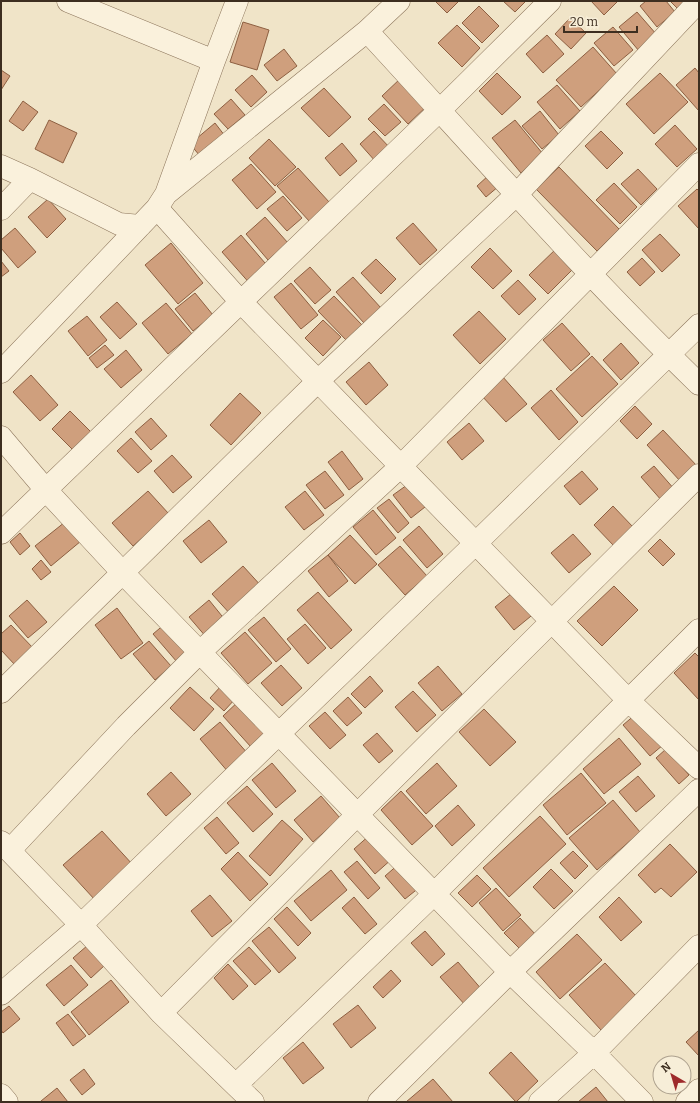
<svg xmlns="http://www.w3.org/2000/svg" width="700" height="1103" viewBox="0 0 700 1103" font-family="Bitter,serif">
<rect width="100%" height="100%" fill="#f0e4c8"/>
<!-- building -->
<path fill="#cf9f7d" stroke="#8d5f41" d="M435,1h24l-12,12z
M503,1h23l-11,11z
M591,1h27l-14,14z
M646,1h20l9,11 -18,15 -17,-21z
M670,1h20l-10,10z
M479,6l20,20 -17,17 -20,-20z
M637,12l20,23 -18,16 -20,-24z
M570,18l16,15 -15,16 -16,-15z
M243,22l26,8 -12,40 -27,-8z
M457,25l23,23 -18,19 -24,-24z
M613,27l20,23 -19,16 -20,-23z
M547,35l17,19 -21,19 -17,-19z
M593,47l24,27 -36,33 -25,-27z
M284,49l13,17 -20,15 -13,-16z
M695,68l4,5v38l-23,-26z
M1,70l9,6 -9,14z
M497,73l24,24 -19,18 -23,-24z
M660,73l28,29 -34,32 -28,-30z
M252,75l15,17 -16,15 -16,-17z
M402,77l26,28 -20,19 -26,-28z
M557,85l23,26 -20,18 -23,-27z
M324,88l27,29 -22,20 -28,-29z
M231,99l14,16 -17,14 -14,-15z
M23,101l15,11 -15,19 -14,-10z
M384,104l17,18 -16,14 -17,-17z
M540,111l19,24 -17,14 -20,-23z
M49,120l28,13 -14,30 -28,-14z
M515,120l28,34 -22,19 -29,-35z
M215,123l10,13 -25,20 -10,-12z
M675,125l22,24 -20,18 -22,-23z
M374,131l17,18 -15,13 -16,-18z
M601,131l22,22 -16,16 -22,-23z
M269,139l27,28 -21,19 -26,-28z
M342,143l15,18 -17,15 -15,-18z
M251,164l25,28 -19,17 -25,-29z
M559,167l60,62 -22,22 -61,-62z
M298,168l32,35 -20,19 -33,-36z
M638,169l19,20 -16,16 -20,-21z
M489,175l10,11 -13,11 -9,-11z
M614,183l23,24 -17,17 -24,-24z
M697,189l2,2v38l-21,-23z
M283,196l19,22 -15,13 -20,-22z
M48,199l18,20 -19,19 -19,-21z
M265,217l23,26 -20,17 -22,-26z
M413,223l24,27 -17,15 -24,-27z
M15,228l21,24 -18,16 -17,-20v-8z
M660,234l20,21 -18,17 -20,-22z
M241,235l30,35 -19,16 -30,-34z
M171,243l32,40 -25,21 -33,-39z
M558,247l18,19 -28,28 -19,-19z
M490,248l22,23 -19,18 -22,-22z
M642,258l13,14 -15,14 -13,-14z
M376,259l20,20 -15,15 -20,-21z
M1,261l8,10 -8,6z
M310,267l21,23 -16,14 -21,-23z
M353,277l28,31 -17,15 -28,-31z
M518,280l18,19 -17,16 -18,-19z
M291,283l27,32 -17,14 -27,-32z
M195,293l18,22 -20,16 -18,-22z
M334,296l28,29 -16,15 -28,-29z
M117,302l20,22 -17,15 -20,-22z
M166,303l26,31 -24,20 -26,-31z
M479,311l27,28 -26,25 -27,-29z
M87,316l20,24 -19,16 -20,-25z
M323,320l18,17 -18,19 -18,-18z
M562,323l28,31 -19,17 -28,-31z
M621,343l18,20 -18,17 -18,-20z
M105,345l9,10 -17,13 -8,-10z
M126,350l16,20 -21,18 -17,-19z
M592,356l26,28 -36,33 -26,-28z
M369,362l19,23 -22,20 -20,-23z
M31,375l27,30 -18,16 -27,-29z
M502,376l25,28 -21,18 -25,-27z
M551,390l27,32 -19,18 -28,-32z
M240,393l21,20 -30,32 -21,-20z
M635,406l17,18 -15,15 -17,-18z
M70,411l21,21 -18,18 -21,-21z
M151,418l16,18 -16,14 -16,-18z
M469,423l15,18 -22,19 -15,-18z
M663,430l35,37 -17,15 -34,-37z
M131,438l21,23 -14,12 -21,-22z
M342,451l21,28 -14,11 -21,-28z
M172,455l20,22 -19,16 -19,-22z
M654,466l21,24 -13,11 -21,-24z
M325,471l19,24 -19,14 -19,-24z
M582,471l16,18 -18,16 -16,-19z
M407,485l18,22 -14,11 -18,-23z
M148,491l21,23 -36,32 -21,-23z
M305,491l19,24 -20,15 -19,-23z
M389,499l20,24 -11,10 -21,-25z
M613,506l20,21 -19,19 -20,-21z
M373,510l23,28 -20,17 -23,-28z
M209,520l18,22 -26,21 -18,-22z
M65,522l16,19 -30,25 -16,-20z
M419,526l24,28 -16,14 -24,-28z
M20,533l10,13 -10,9 -10,-13z
M573,534l18,20 -22,19 -18,-20z
M350,535l27,29 -22,20 -27,-29z
M660,539l15,15 -12,12 -15,-15z
M400,546l27,30 -22,19 -27,-30z
M328,555l20,26 -19,16 -21,-26z
M41,560l10,12 -10,8 -9,-11z
M243,566l20,22 -31,28 -20,-22z
M614,586l24,24 -36,36 -25,-25z
M517,589l19,23 -22,18 -19,-23z
M318,592l34,38 -21,19 -34,-39z
M27,600l20,22 -19,16 -19,-22z
M209,600l17,21 -19,17 -18,-21z
M117,608l26,35 -22,16 -26,-34z
M264,617l27,32 -15,13 -28,-32z
M166,623l24,28 -13,11 -24,-28z
M305,624l21,24 -18,16 -21,-25z
M11,625l23,24 -18,17 -15,-16v-16z
M245,632l27,31 -24,21 -27,-31z
M149,641l22,25 -16,14 -22,-26z
M695,653l4,4v43l-25,-27z
M281,665l21,23 -20,18 -21,-23z
M438,666l24,28 -20,17 -24,-28z
M370,676l13,15 -18,17 -14,-14z
M222,685l14,13 -12,13 -14,-13z
M190,687l24,22 -20,22 -24,-23z
M413,691l23,24 -19,17 -22,-25z
M348,697l14,16 -15,13 -14,-15z
M242,698l28,32 -19,17 -28,-31z
M484,709l32,33 -26,24 -31,-34z
M325,712l21,23 -16,14 -21,-23z
M636,714l27,31 -13,11 -27,-31z
M220,722l29,33 -20,18 -29,-34z
M377,733l16,18 -14,12 -16,-18z
M619,738l22,26 -37,30 -21,-25z
M666,749l23,26 -10,9 -23,-26z
M272,763l24,28 -20,17 -24,-28z
M437,763l20,23 -31,28 -20,-23z
M171,772l20,22 -25,22 -19,-22z
M581,773l25,30 -39,32 -24,-30z
M638,776l17,20 -19,16 -17,-20z
M247,786l26,28 -20,18 -26,-29z
M401,791l32,35 -21,19 -31,-35z
M321,796l19,22 -27,24 -19,-22z
M613,800l27,32 -43,38 -28,-32z
M458,805l17,20 -23,21 -17,-20z
M540,816l26,28 -57,53 -26,-29z
M217,817l22,26 -13,11 -22,-26z
M282,820l21,19 -33,37 -21,-20z
M102,831l31,34 -38,35 -32,-35z
M371,834l22,24 -18,16 -21,-25z
M670,844l27,28 -26,25 -10,-9 -6,5 -17,-18z
M573,851l15,15 -13,13 -15,-16z
M238,852l30,32 -18,17 -29,-32z
M357,861l23,27 -12,11 -24,-27z
M400,863l20,24 -15,12 -20,-23z
M551,869l22,22 -19,18 -21,-22z
M331,870l16,20 -36,31 -17,-20z
M477,875l14,14 -19,18 -14,-14z
M496,888l25,27 -18,16 -24,-28z
M210,895l22,26 -20,16 -21,-26z
M354,897l23,27 -12,10 -23,-26z
M619,897l23,25 -21,19 -22,-24z
M287,907l24,26 -13,13 -24,-27z
M520,918l17,18 -15,15 -18,-18z
M269,927l27,31 -17,15 -27,-32z
M425,931l20,23 -13,12 -21,-23z
M577,934l25,26 -42,39 -24,-27z
M88,945l17,20 -14,13 -18,-20z
M249,947l22,24 -16,14 -22,-24z
M458,962l25,29 -17,15 -26,-29z
M605,963l32,34 -36,33 -32,-35z
M228,964l20,22 -15,14 -19,-22z
M71,965l17,20 -24,21 -18,-21z
M391,970l10,11 -18,17 -10,-11z
M111,980l18,22 -40,33 -18,-23z
M358,1005l18,23 -25,20 -18,-24z
M9,1006l11,13 -17,14 -2,-3v-18z
M68,1014l18,22 -13,10 -17,-23z
M699,1030v26l-13,-14z
M303,1042l21,26 -21,16 -20,-26z
M511,1052l27,29 -22,21 -27,-29z
M84,1069l11,15 -13,11 -12,-15z
M433,1079l20,23h-47z
M596,1087l12,15h-30z
M57,1088l11,14h-26l-1,-1z"/>
<g fill="none" stroke-linecap="round" stroke-linejoin="round">
<!-- street casing -->
<g stroke="#8d765c" stroke-width="23">
<path id="street" d="M68,1l146,60
M367,31c109,118 216,241 332,353
M1,166l29,13 89,45 21,2
M166,194l201,-163 32,-30
M157,208l84,94 387,398 71,68
M1,209l29,-30
M1,372l156,-164 9,-14 48,-133 23,-60
M1,437l45,53 76,82 388,400 84,81 48,49
M1,533l439,-423 110,-109
M1,692l318,-312 198,-186 182,-193
M1,842l80,83 80,88 92,89
M10,850l116,-124 74,-74 201,-186 298,-302
M1,994l80,-69 395,-382 223,-218
M161,1013l196,-198 342,-340
M236,1085l198,-191 265,-264
M1,1095l6,7
M379,1102l131,-130 189,-182
M540,1102l54,-49 105,-107
M687,1102l12,-12"/>
</g>
<!-- street -->
<use href="#street" stroke="#faf1dc" stroke-width="22"/>
</g>
<!-- border -->
<rect width="700" height="1103" fill="none" stroke="#3d2e20" stroke-width="4"/>
<!-- north arrow -->
<g transform="translate(672 1075) rotate(322)"><circle r="19" fill="#f7eed8" stroke="#ada18e"/>
<path d="M0-3L7 15L0 10L-7 15Z" fill="#9e2a2b"/>
<text y="-6" font-size="11" font-weight="bold" text-anchor="middle" fill="#3d2e20">N</text>
</g>
<!-- scale -->
<path d="M564 26v6h73v-6" fill="none" stroke="#3d2e20" stroke-width="2"/>
<text x="570" y="26" font-size="12" fill="#3d2e20" stroke="#f7eed8" stroke-width="3" paint-order="stroke">20 m</text>
</svg>
